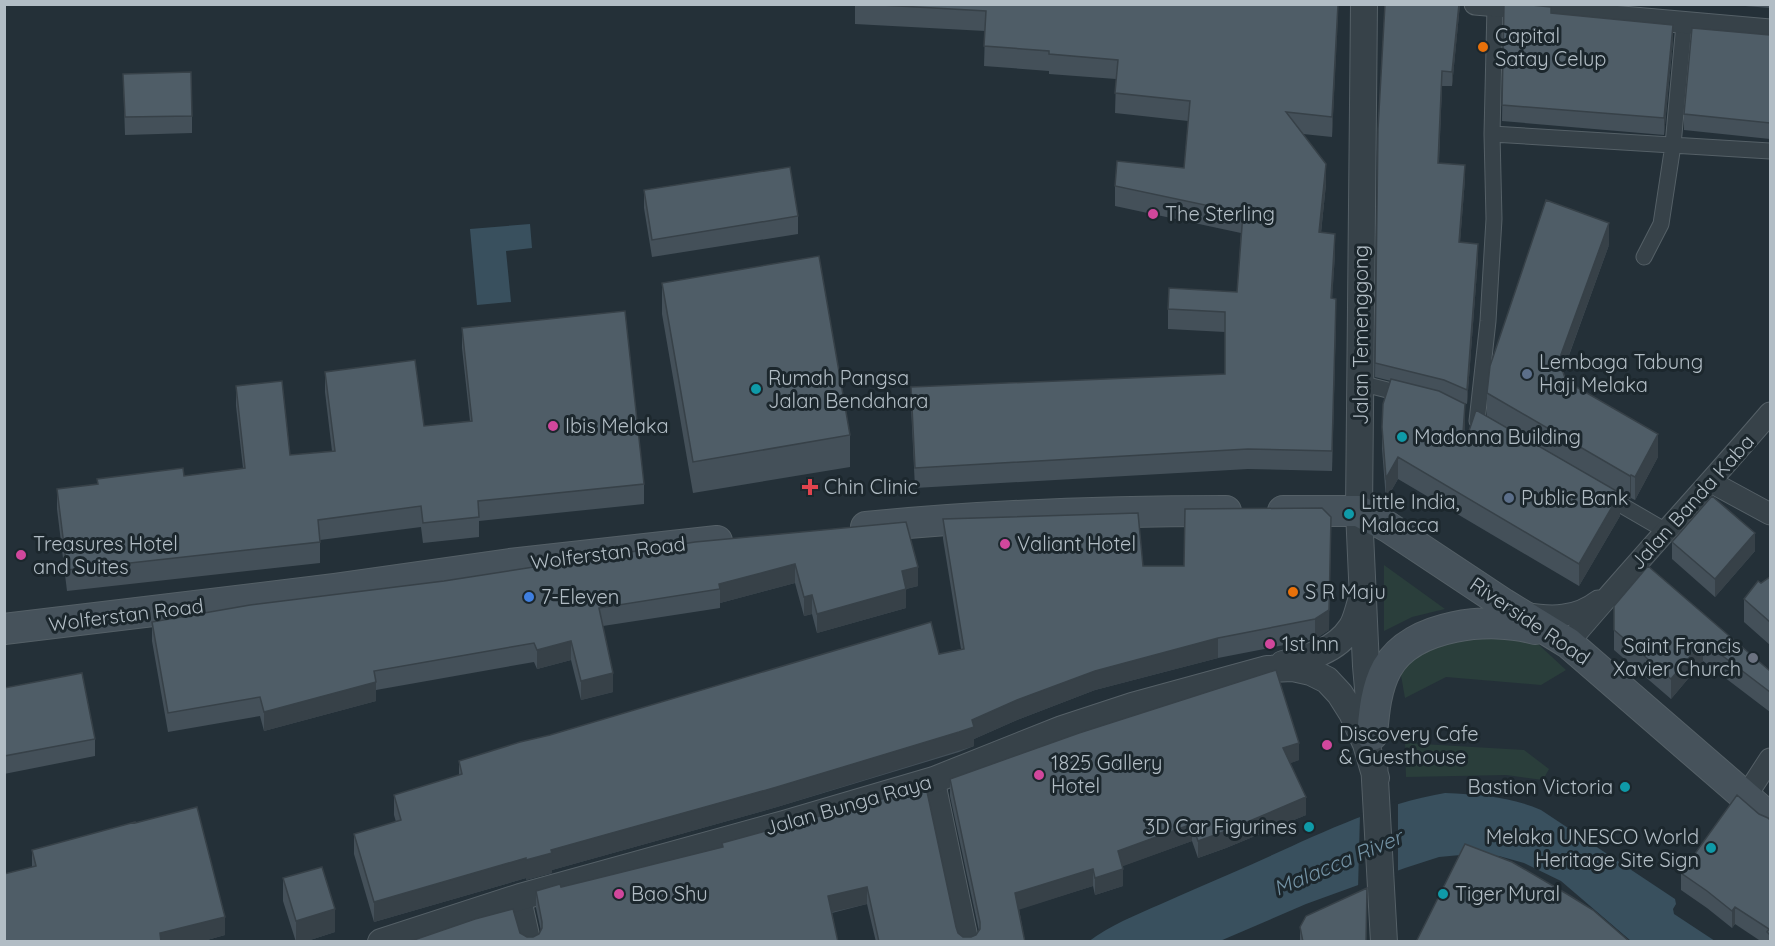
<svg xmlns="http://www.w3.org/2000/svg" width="1775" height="946" viewBox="0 0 1775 946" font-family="Quicksand,sans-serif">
<rect width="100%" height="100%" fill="#243038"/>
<!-- green -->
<path fill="#2a3e3b" d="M1384,565l61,44 -33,8 -28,14z
M1509,638l28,5 29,27 -25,15 -95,-8 -41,21 -6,-34 25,-17 40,-8z
M1405,743l119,7 25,19 -6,11 -37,-5 -100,2z"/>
<!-- water -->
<path fill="#39505e" d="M530,224l2,24 -26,3 5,51 -34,3 -7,-76z
M1445,793c36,2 63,3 96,17l134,89 1,5 -3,5 1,5 41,27h-84l-70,-60 -37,-18 -25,-7 -28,-2 -32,3 -34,11 -99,36 -86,37 -132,1c22,-17 48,-27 73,-38 23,-10 47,-21 71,-31 70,-30 137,-67 213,-80z"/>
<!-- pier -->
<path fill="#243038" d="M1398,801v73l-40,15 2,-75z"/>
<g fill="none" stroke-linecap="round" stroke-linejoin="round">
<!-- pedestrian casing -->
<g stroke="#556067" stroke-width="17">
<path id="pedestrian" d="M1492,134l278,17
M1644,257l17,-33 12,-79 11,-121
M1360,383l47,12
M1477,421l11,-100 6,-102 -2,-85 3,-128
M1604,495l62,36"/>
</g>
<!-- minor casing -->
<g stroke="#556067" stroke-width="23">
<path id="minor" d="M1475,4l295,26
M1711,482l59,32
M1525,613c26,5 51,5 73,-12
M1568,643c66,-78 136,-153 202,-230
M934,780l34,162
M1746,796l24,-37
M520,897l10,45"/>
</g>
<!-- tertiary casing -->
<g stroke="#556067" stroke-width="28">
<path id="tertiary" d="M1364,4l-5,507 7,155 4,45
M1283,664c25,-6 53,-13 68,-36 5,-7 7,-18 10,-27
M1374,762l10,180
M381,942l139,-45 264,-73 150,-44 128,-51 70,-23 135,-37 26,-1 18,4 16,8 13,14 12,19 14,31 10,34"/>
</g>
<!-- secondary casing -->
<g stroke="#556067" stroke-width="32">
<path id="secondary" d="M1283,511h76l29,16 116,77 64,39 202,175
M866,527c120,-12 240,-16 360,-16
M4,629l331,-40 175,-25 207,-23
M1372,735c2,-23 4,-47 15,-67 25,-44 104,-52 148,-39"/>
</g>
<!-- pedestrian -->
<use href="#pedestrian" stroke="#374249" stroke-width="15"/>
<!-- minor -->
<use href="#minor" stroke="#374249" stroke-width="21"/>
<!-- tertiary -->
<use href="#tertiary" stroke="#374249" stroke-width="26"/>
<!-- secondary -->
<use href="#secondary" stroke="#46525b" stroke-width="30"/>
</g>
<!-- wall -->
<path fill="#445059" d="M855,4h483l-6,133 -29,-3 23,50 -5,49 14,21 -3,44 4,21 -4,152 -84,-2 -333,19 -4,-81v-20l314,-13v-42l-57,-3v-20l69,-17 4,-59 -126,-27v-20l69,-18 4,-47 -73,-8 1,-34 -67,-5v-3l-65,-5 1,-35 -130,-7z
M1385,4h75l-8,82h-10l-3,77 26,16 -5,63 18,16 -11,146 -6,-2 4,24 -1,7 156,83 -41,70 -181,-107 -12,21 -4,-51v-22l9,-46 -16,-4 3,-248z
M1504,4l47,9 122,28 -9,94 -162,-14z
M1720,4h50v4z
M1770,35v104l-86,-9v-16z
M123,74l69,42v17l-67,2z
M644,190l154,26v18l-146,23 -8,-49z
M1609,245l-46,127 3,9 92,76 -23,43 -4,-2 -1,1 -143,-83v-23z
M662,283l188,152v32l-157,26 -31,-179z
M462,328l182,156v20l-165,17v16l-56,6 -2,-16 -101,13v23l-253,28 -10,-82v-20l40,-5v-5l87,-3 59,-8 -7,-62v-20l54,69 42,-4 -7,-59v-20l99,54 46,-5 -8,-73z
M1185,509l144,121 -14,9 -97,19 -123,32 -78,30 -43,19v7l-15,6 -182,55 -225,63v3l-26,7v-2l-152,44 -20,-68v-20l42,-12 -2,-7v-20l65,-20v-14l502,-112 -18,-110v-20l200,47h41z
M695,542l223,44 -12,3v19l-89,25 -5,-19 -8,2 -9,-33 -75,20v5l-117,18 10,66 -32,8 -10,-40 -34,9 -3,-7 -158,28v11l-112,30 -4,-15 -92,16 -16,-91v-19l292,-41z
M1672,542l83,9 -40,46 -43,-38z
M1648,566l122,105v41l-67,-51 -32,38 -57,-49v-44z
M1770,577v68l-26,-23v-23l17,-16z
M4,688l91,51v17l-91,18z
M1299,760l-9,3 16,52 -80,33 -28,10 -6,-17 -70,25 1,20 -28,9 -2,-9 -74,23 6,33h-149l-9,-38 -35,9 6,29h-430l112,-9 7,4h6l6,-3 2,-3 -5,-23v-17l25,-4 29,-7 132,-33v-4l204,-56 30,140 2,6 5,4h8l5,-2 3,-4 -29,-135v-17z
M1759,814l11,6v122h-8l-27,-18 -3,4 -25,-20 -26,-18v-17z
M135,823l90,112 -25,7h-196l28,-75v-17z
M283,878l52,54 -31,10h-8l-13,-41z
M1300,927l66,15h-66z"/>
<!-- shaded-wall -->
<path fill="#374148" d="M1338,4v13l-6,120v-20z
M1459,4h1l-8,82v-14z
M1673,25v16l-9,94v-17z
M1442,71v15l-4,92v-15z
M1326,164v20l-7,68v-20z
M1465,165v14l-6,77v-14z
M1609,223v22l-50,137v-22z
M1335,234v20l-4,64v-20z
M1478,244v14l-11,146v-14z
M1336,299v20l-4,152v-20z
M1465,404v22l-2,29v-22z
M1658,434v23l-23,43v-23z
M1398,457v22l-12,21v-22z
M1631,475v23l-1,1v-23z
M1620,493v23l-41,70v-22z
M1755,533v18l-40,46v-18z
M1331,536l-2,94 -14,9v-20z
M795,564v19l-75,20v-14l-1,-5z
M918,567v19l-12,3v19l-89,25v-19l85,-43z
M812,595v19l-8,2v-19z
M1218,638v20l-123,32 -78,30 -43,19v7l-197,61 -225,63v3l-26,7v-20l25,-10 421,-130 45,-20 78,-29z
M571,641v19l-34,9v-19z
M1703,641v20l-32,38v-20z
M613,673v19l-32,8v-19z
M376,682v19l-112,30v-19z
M1299,743v17l-16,6v-18z
M1306,797v18l-80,33 -28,10v-17z
M1192,824v17l-74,27v-17z
M526,858v20l-152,44v-20z
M1093,869v17l-78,25v-18z
M1123,869v17l-28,9v-17z
M867,887v17l-39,9v-17z
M1735,907v17l-3,4v-17z
M335,909v23l-31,10h-8v-21z
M225,917v18l-25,7h-40v-9z"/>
<!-- building -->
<path fill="#4f5d67" stroke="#374148" stroke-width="1.5" d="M864,4h474l-6,113 -46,-5 40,52 -7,68 16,2 -4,64 5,1 -4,152 -84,-2 -333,19 -4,-81 314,-13v-62l-57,-3 1,-21 68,4 6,-79 -128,-27 2,-25 67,7 6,-67 -75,-8 3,-33 -69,-6v-3l-65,-5 2,-35z
M1385,4h74l-7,68 -10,-1 -4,92 27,2 -6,77 19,2 -11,146 -23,-10 -69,-17 3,-234z
M1504,4h17l30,3v6l122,12 -9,93 -162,-13z
M1692,28l78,7v88l-86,-9z
M191,72l1,44 -67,1 -2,-43z
M790,167l8,49 -146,24 -8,-50z
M1546,200l63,23 -50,137 7,21 92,53 -23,43 -4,-2 -1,1 -143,-83 3,-27z
M819,256l31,179 -157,27 -31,-179z
M625,311l19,173 -166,17 1,16 -56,6 -2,-17 -103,14 2,22 -253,28 -10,-81 41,-5 -1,-5 86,-11 1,8 61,-8 -9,-82 46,-5 8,74 45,-4 -10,-79 90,-12 9,66 48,-5 -10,-93z
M1391,379l48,12 26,13 -2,29 5,1 8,-24 144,83 -41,71 -181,-107 -12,21 -4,-51 1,-23z
M1712,496l43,37 -40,46 -43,-37z
M1322,508l9,9 -2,93 -14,9 -97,19 -123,33 -78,29 -45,20 2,7 -15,5 -182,55 -226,63 1,3 -26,7v-2l-152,44 -20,-68 47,-14 -7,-25 68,-21 -3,-13 61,-19 30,-7 381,-113 8,32 25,-5 -21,-130 195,-6 5,53h41l1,-57z
M906,522l12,45 -16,4 4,18 -89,25 -5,-19 -8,2 -9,-33 -76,20 1,5 -121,19 14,65 -32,8 -10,-40 -34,9 -3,-7 -160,28 2,11 -112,30 -4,-15 -92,16 -16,-91 98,-17 194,-24 251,-39z
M1648,566l122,105v21l-67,-51 -32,38 -57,-49v-24z
M1770,577v45l-26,-23 14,-18 3,2z
M1276,670l23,73 -16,5 23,49 -80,34 -28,10 -6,-17 -74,27 5,18 -28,9 -2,-9 -78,24 10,49h-146l-12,-55 -39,9 10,46h-430l67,-23 38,-10 7,24 7,4h6l6,-3 3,-6v-6l-6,-31 24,-7 1,3 29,-7 133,-33 -1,-4 204,-56 30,140 2,6 5,4h8l5,-2 4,-6v-7l-30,-143 129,-46z
M82,673l13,66 -91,17v-68z
M1737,795l22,19 9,4 2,2v115l-3,-3 2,-3 -34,-22 -3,4 -25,-20 -26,-18z
M197,807l28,110 -65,16 1,9h-157v-68l32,-8 -4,-16 103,-28v1z
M1465,844l47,18 55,32 26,16 37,32h-214z
M322,867l13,42 -39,12 -13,-43z
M1367,888l-1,54h-63l-3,-15 6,-11z"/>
<!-- markers -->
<g fill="#e8710a" stroke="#1c272d" stroke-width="2">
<circle cx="1483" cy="47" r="6"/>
<circle cx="1293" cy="592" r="6"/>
</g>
<g fill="#d1479c" stroke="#1c272d" stroke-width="2">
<circle cx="1153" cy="214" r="6"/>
<circle cx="553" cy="426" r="6"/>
<circle cx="1005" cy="544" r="6"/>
<circle cx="21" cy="555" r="6"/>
<circle cx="1270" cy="644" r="6"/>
<circle cx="1327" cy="745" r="6"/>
<circle cx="1039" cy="775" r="6"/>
<circle cx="619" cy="894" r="6"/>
</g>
<g fill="#5c6f8a" stroke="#1c272d" stroke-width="2">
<circle cx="1527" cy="374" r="6"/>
<circle cx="1509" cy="498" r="6"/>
</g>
<g fill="#0f9aa8" stroke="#1c272d" stroke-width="2">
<circle cx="756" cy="389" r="6"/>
<circle cx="1402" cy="437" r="6"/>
<circle cx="1349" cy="514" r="6"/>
<circle cx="1625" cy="787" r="6"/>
<circle cx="1309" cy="827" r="6"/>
<circle cx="1711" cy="848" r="6"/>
<circle cx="1443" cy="894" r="6"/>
</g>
<path fill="#e0444e" stroke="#1c272d" stroke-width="2" d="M807 478h6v6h6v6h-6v6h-6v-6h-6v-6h6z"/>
<circle fill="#3f7fe0" stroke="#1c272d" stroke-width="2" cx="529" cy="597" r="6"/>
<circle fill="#6b7280" stroke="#1c272d" stroke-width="2" cx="1753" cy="658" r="6"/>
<g text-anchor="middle" stroke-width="6" stroke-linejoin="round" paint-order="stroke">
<!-- poi labels -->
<g font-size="20" fill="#b2bdc5" stroke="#1c272d" text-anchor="start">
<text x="1495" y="43">Capital<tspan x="1495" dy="23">Satay Celup</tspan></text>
<text x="1165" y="221">The Sterling</text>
<text x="1539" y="369">Lembaga Tabung<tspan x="1539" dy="23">Haji Melaka</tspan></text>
<text x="768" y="385">Rumah Pangsa<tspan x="768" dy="23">Jalan Bendahara</tspan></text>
<text x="565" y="433">Ibis Melaka</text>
<text x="1414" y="444">Madonna Building</text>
<text x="824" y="494">Chin Clinic</text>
<text x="1521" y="505">Public Bank</text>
<text x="1361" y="509">Little India,<tspan x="1361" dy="23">Malacca</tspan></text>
<text x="33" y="551">Treasures Hotel<tspan x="33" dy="23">and Suites</tspan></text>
<text x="1017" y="551">Valiant Hotel</text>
<text x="1305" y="599">S R Maju</text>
<text x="541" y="604">7-Eleven</text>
<text x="1282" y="651">1st Inn</text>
<text x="1741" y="653" text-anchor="end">Saint Francis<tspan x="1741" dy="23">Xavier Church</tspan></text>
<text x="1339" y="741">Discovery Cafe<tspan x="1339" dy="23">&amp; Guesthouse</tspan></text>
<text x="1051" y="770">1825 Gallery<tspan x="1051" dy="23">Hotel</tspan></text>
<text x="1613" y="794" text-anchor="end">Bastion Victoria</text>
<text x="1297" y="834" text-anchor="end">3D Car Figurines</text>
<text x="1699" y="844" text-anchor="end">Melaka UNESCO World<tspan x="1699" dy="23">Heritage Site Sign</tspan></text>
<text x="631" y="901">Bao Shu</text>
<text x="1455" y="901">Tiger Mural</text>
</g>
<!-- street labels -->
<g font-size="20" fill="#b2bdc5" stroke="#1c272d">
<text transform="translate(1361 335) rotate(-90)" y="7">Jalan Temenggong</text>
<text transform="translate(1692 502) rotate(-48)" y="7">Jalan Banda Kaba</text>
<text transform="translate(608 553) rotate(-7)" y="7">Wolferstan Road</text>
<text transform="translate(126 615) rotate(-7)" y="7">Wolferstan Road</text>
<text transform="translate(1530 621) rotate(34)" y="7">Riverside Road</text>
<text transform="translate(848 805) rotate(-16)" y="7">Jalan Bunga Raya</text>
</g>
<!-- water labels -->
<g font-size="21" font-style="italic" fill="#7594a6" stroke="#1c272d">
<text transform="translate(1338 863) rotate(-23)" y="7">Malacca River</text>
</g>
</g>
<!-- border -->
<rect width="1775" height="946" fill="none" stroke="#b2bdc5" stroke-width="12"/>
</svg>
